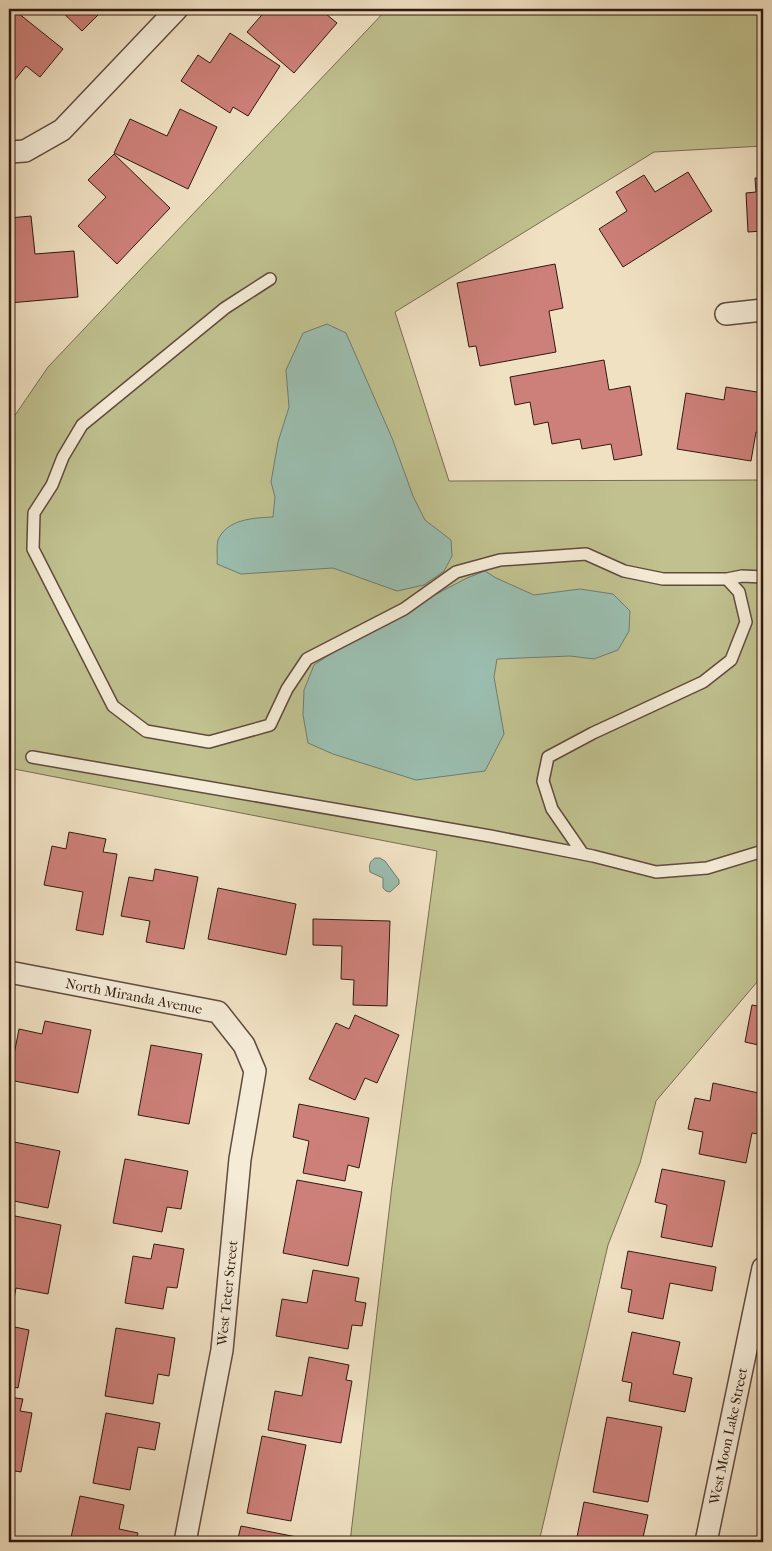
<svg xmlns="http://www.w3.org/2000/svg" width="772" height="1551" viewBox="0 0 772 1551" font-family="'IM FELL French Canon',serif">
<rect width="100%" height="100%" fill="#f0e1c3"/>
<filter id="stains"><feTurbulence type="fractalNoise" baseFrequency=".004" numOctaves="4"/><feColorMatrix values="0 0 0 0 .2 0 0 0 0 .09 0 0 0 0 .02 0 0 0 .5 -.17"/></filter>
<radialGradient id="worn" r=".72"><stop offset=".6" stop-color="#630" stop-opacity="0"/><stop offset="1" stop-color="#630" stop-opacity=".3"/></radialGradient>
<!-- green -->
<path fill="#c0c18f" stroke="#786d50" d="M387,9h376v137l-109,6 -259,160 54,169 314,-1v495l-107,126 -16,62 -32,82 -69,297h-189l42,-356 45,-335 -428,-83v-344l39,-57z"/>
<!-- water -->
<path fill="#9bbeb0" stroke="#717c70" d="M327,324l19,9 46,105 21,58 12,24 26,20 1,16 -8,15 -20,14 -27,6 -64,-23 -92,6 -24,-10c1,-7 -1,-17 1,-24 9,-21 35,-22 55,-23l2,-20 -4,-15 7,-40 11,-35 -3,-37 17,-37z
M485,571l11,7 38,17 46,-6 33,5 17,17 -1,20 -11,19 -24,9 -24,-3 -73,3 -3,18 10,57 -19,37 -69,9 -83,-26 -25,-11 -5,-28 1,-25 10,-25 24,-16 66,-33 21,-16 42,-22z
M375,858h5l5,3 14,19v4l-9,8 -4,-1 -3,-3v-10l-13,-6c-1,-6 -1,-10 5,-14z"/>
<!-- building -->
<path fill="#cd8079" stroke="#311910" d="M9,9h4l50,40 -23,28 -14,-11 -17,21z
M59,9h45l-22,22z
M267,9h53l17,14 -43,50 -47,-41z
M230,33l50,33 -32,50 -15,-9 -3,6 -49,-32 17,-26 12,8z
M180,109l37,18 -29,62 -74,-36 16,-34 37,17z
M114,154l56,54 -53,56 -39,-38 28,-29 -18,-17z
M688,172l24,39 -89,56 -24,-38 28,-18 -11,-19 28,-17 11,17z
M755,178h8v53l-15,1 -2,-39 10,-1z
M31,216l4,38 39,-3 4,46 -69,6v-85z
M555,264l8,44 -14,3 7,41 -76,14 -4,-20 -7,1 -12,-64z
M604,360l5,30 21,-4 12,69 -28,5 -3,-16 -29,5 -2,-10 -28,5 -4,-22 -14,3 -4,-23 -15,3 -5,-28z
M726,387l37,6v41l-7,-2 -5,29 -74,-12 9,-56 38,7z
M69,832l37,7 -3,13 14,2 -14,81 -27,-5 7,-38 -39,-7 8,-39 14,3z
M155,869l43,8 -14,72 -38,-7 4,-21 -29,-5 8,-39 24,4z
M218,888l78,16 -10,51 -78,-16z
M313,919l77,2 -3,85 -34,-1 1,-25 -13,-1 1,-33 -29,-1z
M752,1005l11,2v39l-18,-4z
M355,1015l44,20 -22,48 -12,-5 -10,22 -46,-21 27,-56 13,6z
M45,1021l46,9 -13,63 -69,-13 10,-51 23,5z
M151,1045l51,9 -13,70 -51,-9z
M713,1083l50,11v41l-11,-2 -6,30 -47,-9 4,-22 -15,-3 7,-31 15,3z
M299,1104l70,14 -10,50 -11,-3 -3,16 -42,-8 6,-32 -16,-4z
M9,1141l51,10 -12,57 -39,-8z
M125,1159l63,12 -7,38 -14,-2 -5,25 -49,-9z
M662,1169l63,12 -13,66 -51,-10 6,-32 -12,-3z
M297,1180l65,12 -14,74 -65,-13z
M10,1215l51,10 -13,69 -32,-6 -2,11 -5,-1z
M154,1244l30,5 -7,39 -10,-1 -4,22 -38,-6 8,-47 18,3z
M628,1251l88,16 -4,24 -42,-8 -7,36 -35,-7 4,-22 -11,-2z
M313,1270l46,8 -4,23 11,2 -4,23 -10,-1 -4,24 -72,-13 6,-37 25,4z
M9,1312h4l-3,14 19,4 -11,58 -9,-2z
M116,1328l59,10 -6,38 -11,-2 -5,30 -48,-8z
M632,1332l48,10 -7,32 19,4 -7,34 -56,-11 3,-18 -10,-2z
M309,1357l40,8 -3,15 6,1 -11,62 -73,-13 7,-39 27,5z
M9,1397l14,2 -3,12 12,2 -11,59 -12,-2z
M106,1413l54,10 -5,27 -17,-3 -8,43 -37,-7z
M607,1417l55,10 -14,75 -55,-10z
M262,1436l44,9 -15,76 -44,-8z
M80,1496l44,9 -5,24 19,4 -2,9h-66z
M584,1502l64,13 -6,27h-66z
M241,1526l66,13v3h-70z"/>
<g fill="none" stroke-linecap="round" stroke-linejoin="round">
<!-- lane casing -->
<g stroke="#614b3d" stroke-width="14">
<path id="lane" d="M270,279l-45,29 -143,117 -19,32 -11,28 -18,28 -1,36 80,157 33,25 63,11 61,-17 17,-36 20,-30 97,-50 52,-37 44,-12 86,-6 38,17 39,8h64
M32,757l458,79 103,20 63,16 51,-4 56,-17
M583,854l-31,-45 -9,-28 5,-24 45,-24 110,-51 28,-22 15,-38 -7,-30 -12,-13 15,-3 21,1"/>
</g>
<!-- street casing -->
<g stroke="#614b3d" stroke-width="24">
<path id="street" d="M9,152l16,-1 37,-21 115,-121
M726,314l37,-4
M9,972l209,40 26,33 11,26 -15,88 -18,191 -37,192
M706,1542l57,-274"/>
</g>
<!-- lane -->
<use href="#lane" stroke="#f5ecd8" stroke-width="11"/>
<!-- street -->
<use href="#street" stroke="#f5ecd8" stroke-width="21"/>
</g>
<g text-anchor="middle" stroke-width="4" stroke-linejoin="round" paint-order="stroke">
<!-- street labels -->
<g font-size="14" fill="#311910" stroke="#f5ecd8">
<text transform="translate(134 996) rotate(11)" y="5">North Miranda Avenue</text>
<text transform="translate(227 1293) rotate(-84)" y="5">West Teter Street</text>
<text transform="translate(728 1436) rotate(-78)" y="5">West Moon Lake Street</text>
</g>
</g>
<!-- margin -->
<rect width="772" height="1551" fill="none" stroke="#f0e1c3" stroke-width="30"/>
<rect x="10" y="10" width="752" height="1531" fill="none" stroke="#311910" stroke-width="2.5"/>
<rect x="15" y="15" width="742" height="1521" fill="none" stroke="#311910"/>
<rect width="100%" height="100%" filter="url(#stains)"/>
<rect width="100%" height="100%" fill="url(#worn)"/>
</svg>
